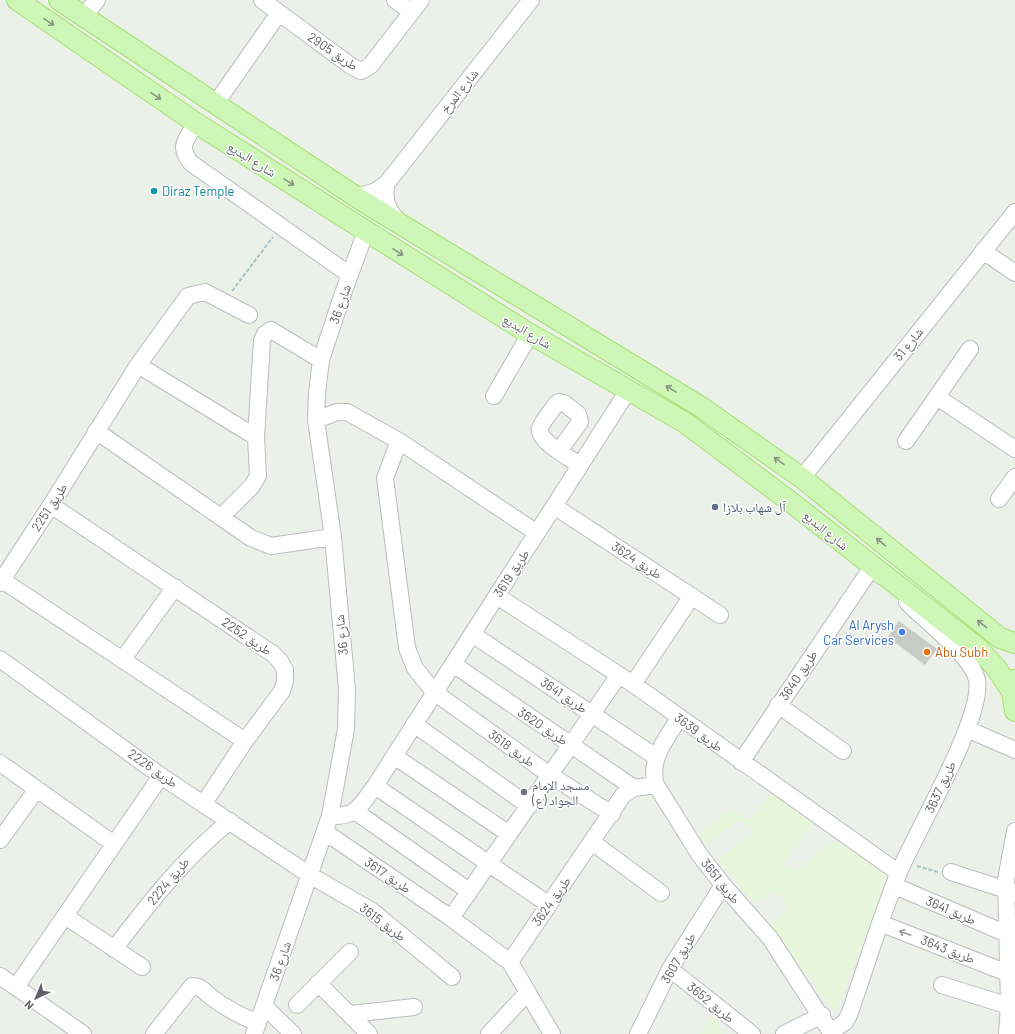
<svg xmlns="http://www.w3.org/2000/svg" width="1015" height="1034" viewBox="0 0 1015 1034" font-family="Barlow,'Noto Naskh Arabic',sans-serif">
<rect width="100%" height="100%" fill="#ebf0e9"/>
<!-- sand -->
<path fill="#e7f7dc" d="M774,789l45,27 -36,48 13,9 35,-32 31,13 30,20 -58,139 -63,-87 19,-20 -17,-15 -18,13 -37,-44 37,-30 -16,-10 -32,24 -10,-9 36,-26 16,12z
M716,1014l7,20h-23z"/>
<!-- building -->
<path fill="#c8cbc5" d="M899,621l38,28 -12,16 -37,-28z"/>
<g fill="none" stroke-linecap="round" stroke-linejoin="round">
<!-- minor casing -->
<g stroke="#bdbac0" stroke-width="18">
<path id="minor" d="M262,0l89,66 10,5 9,-5 51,-66
M395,0l17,12
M84,16l13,-16
M216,103l63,-90
M196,123c-9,16 -19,23 -5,40l159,112
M387,183c-4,15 0,29 13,39
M357,197l19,-6 11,-8 144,-183
M983,251l32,22
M138,365l118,72
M494,396l36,-62
M937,397l78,52
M316,420l21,-8h10l52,29 138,92
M96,431l155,107 20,8 62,-9
M399,441l-14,37 22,170 8,20 19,24 116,83 62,39
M906,441l64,-92
M559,451l21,-29 -2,-8 -14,-11 -5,-1 -3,2c-5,8 -13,16 -16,24 -4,12 31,31 40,37
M802,478l213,-266
M999,499l16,-22
M51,505l222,149 7,7 5,9v11l-3,10 -37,50 -41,62
M554,506l166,109
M221,517l31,-31 6,-10 -2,-39 6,-97 3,-6 6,-4 50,30
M2,580l243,161
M0,583l51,-78 87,-140 50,-69 17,-4 44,23
M497,596l136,88 266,189
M472,634l184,123
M0,659l161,117 147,98 64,37 80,66
M123,659l52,-72
M453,664l181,124
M633,684l59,-88
M778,705l65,46
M679,718c-12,21 -31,41 -23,67l43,69 24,31 47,53 62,96
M414,724l115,82
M967,729l48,21
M394,756l115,78
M741,762l131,-195 9,9
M0,763l114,81
M375,786l173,118
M356,812l113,79
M330,816c27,1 30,-10 45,-30l254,-397
M325,832l126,86 59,44 42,72
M0,840l37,-51
M592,842l69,51
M951,872l64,21
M895,886l112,48
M65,916l77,51
M451,918l168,-243
M880,923l135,53
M114,949c36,-47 70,-91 116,-128
M510,962l113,-167 11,-7 22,-3
M670,969l82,65
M0,976l83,58
M318,983l51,51
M942,985l67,21
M16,987l145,-211
M297,1005l53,-53
M264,1006l29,28
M351,1014l63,-7
M832,1031l13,-9 4,-7c17,-48 31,-96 50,-143 17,-40 85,-155 78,-192 -5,-24 -52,-59 -70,-78
M154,1034l38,-48c8,-1 13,6 19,11 14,11 30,19 47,26
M254,1034l76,-218 16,-87 1,-40 -14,-152 -17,-117 1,-27 4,-33 21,-64 24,-65
M489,1034l38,-41
M638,1034l32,-65 53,-84
M784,1034l38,-19
M1007,1034l2,-28 -3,-126 9,-49"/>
</g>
<!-- major casing -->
<g stroke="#a4e170" stroke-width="22">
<path id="major" d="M17,0l179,123 170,108 159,100 159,91 108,81 187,146 18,20 15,23
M59,0l305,202 337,205 101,71 198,160 15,5
M1014,680l-2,12 3,19"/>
</g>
<!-- path -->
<path stroke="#a4c3c7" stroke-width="2" stroke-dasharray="4 2" stroke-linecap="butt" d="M232,291l41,-54
M917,866l21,6"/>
<!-- minor -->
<use href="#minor" stroke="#fff" stroke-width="16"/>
<!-- major -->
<use href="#major" stroke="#cdf6b7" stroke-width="20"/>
</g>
<!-- one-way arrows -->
<defs><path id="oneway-shaft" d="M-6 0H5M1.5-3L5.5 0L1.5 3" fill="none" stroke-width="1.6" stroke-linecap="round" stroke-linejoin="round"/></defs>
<g stroke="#879483">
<use href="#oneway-shaft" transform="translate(49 22) rotate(34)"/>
<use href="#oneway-shaft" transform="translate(156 96) rotate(34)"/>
<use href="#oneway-shaft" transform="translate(289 182) rotate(32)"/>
<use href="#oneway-shaft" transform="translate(398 252) rotate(32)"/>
<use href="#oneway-shaft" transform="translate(671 389) rotate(-148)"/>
<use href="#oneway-shaft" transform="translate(779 461) rotate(-145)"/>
<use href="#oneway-shaft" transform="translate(881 542) rotate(-141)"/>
<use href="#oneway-shaft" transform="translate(982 624) rotate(-142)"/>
</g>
<use stroke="#99989c" href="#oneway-shaft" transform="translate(905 933) rotate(-159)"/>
<!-- markers -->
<circle fill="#0f9aa8" stroke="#fff" stroke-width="1.5" cx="154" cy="191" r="4"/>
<circle fill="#5c6f8a" stroke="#fff" stroke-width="1.5" cx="715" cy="507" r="4"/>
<circle fill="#3f7fe0" stroke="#fff" stroke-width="1.5" cx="902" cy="632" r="4"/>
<circle fill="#e8710a" stroke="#fff" stroke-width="1.5" cx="927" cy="652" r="4"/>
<circle fill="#6b7280" stroke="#fff" stroke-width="1.5" cx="524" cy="792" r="4"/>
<g text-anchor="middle" stroke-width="3" stroke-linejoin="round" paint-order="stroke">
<!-- street labels -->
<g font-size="13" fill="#626067" stroke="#fff">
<text transform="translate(333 51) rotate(34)" y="5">طريق 2905</text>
<text transform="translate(459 91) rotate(-52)" y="5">شارع المرخ</text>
<text transform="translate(252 159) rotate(32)" y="5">شارع البديع</text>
<text transform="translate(340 304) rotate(-71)" y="5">شارع 36</text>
<text transform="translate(527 331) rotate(31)" y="5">شارع البديع</text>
<text transform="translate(908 344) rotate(-51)" y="5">شارع 31</text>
<text transform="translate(49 507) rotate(-57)" y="5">طريق 2251</text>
<text transform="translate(826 530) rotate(39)" y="5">شارع البديع</text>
<text transform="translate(637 560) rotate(33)" y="5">طريق 3624</text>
<text transform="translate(511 573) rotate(-57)" y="5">طريق 3619</text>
<text transform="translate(341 635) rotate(-96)" y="5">شارع 36</text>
<text transform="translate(247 636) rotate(34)" y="5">طريق 2252</text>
<text transform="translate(798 675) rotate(-56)" y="5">طريق 3640</text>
<text transform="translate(564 695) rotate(34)" y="5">طريق 3641</text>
<text transform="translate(543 726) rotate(34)" y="5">طريق 3620</text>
<text transform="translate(699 732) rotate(36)" y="5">طريق 3639</text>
<text transform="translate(512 748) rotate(36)" y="5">طريق 3618</text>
<text transform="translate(153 768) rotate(35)" y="5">طريق 2226</text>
<text transform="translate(940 787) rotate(-65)" y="5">طريق 3637</text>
<text transform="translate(388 875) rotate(34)" y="5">طريق 3617</text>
<text transform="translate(168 881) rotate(-50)" y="5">طريق 2224</text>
<text transform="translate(721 881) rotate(51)" y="5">طريق 3651</text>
<text transform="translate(551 901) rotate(-55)" y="5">طريق 3624</text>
<text transform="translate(951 910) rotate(23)" y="5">طريق 3641</text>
<text transform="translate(383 922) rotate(37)" y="5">طريق 3615</text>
<text transform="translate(948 949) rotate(21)" y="5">طريق 3643</text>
<text transform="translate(678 958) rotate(-60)" y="5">طريق 3607</text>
<text transform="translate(280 961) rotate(-71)" y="5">شارع 36</text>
<text transform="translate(711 1002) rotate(39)" y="5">طريق 3652</text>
</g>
<!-- culture labels -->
<g font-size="13" fill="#0d838f" stroke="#fff" text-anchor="start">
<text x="162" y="196">Diraz Temple</text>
</g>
<!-- service labels -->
<g font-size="13" fill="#4e5e75" stroke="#fff" text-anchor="start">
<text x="723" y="512">آل شهاب بلازا</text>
</g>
<!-- shop labels -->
<g font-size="13" fill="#366cbe" stroke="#fff" text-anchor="end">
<text x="894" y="630">Al Arysh<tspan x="894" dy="15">Car Services</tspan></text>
</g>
<!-- food labels -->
<g font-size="13" fill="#c56008" stroke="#fff" text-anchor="start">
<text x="935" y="657">Abu Subh</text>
</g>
<!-- worship labels -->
<g font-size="13" fill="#5b616d" stroke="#fff" text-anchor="start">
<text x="532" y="790">مسجد الإمام<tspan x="532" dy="15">الجواد (ع)</tspan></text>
</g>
</g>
<!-- north arrow -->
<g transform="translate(36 998) rotate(224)" stroke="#ffffff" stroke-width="3" paint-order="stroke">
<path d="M0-3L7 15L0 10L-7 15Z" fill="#626067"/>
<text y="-6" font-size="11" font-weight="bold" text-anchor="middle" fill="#626067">N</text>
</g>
</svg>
